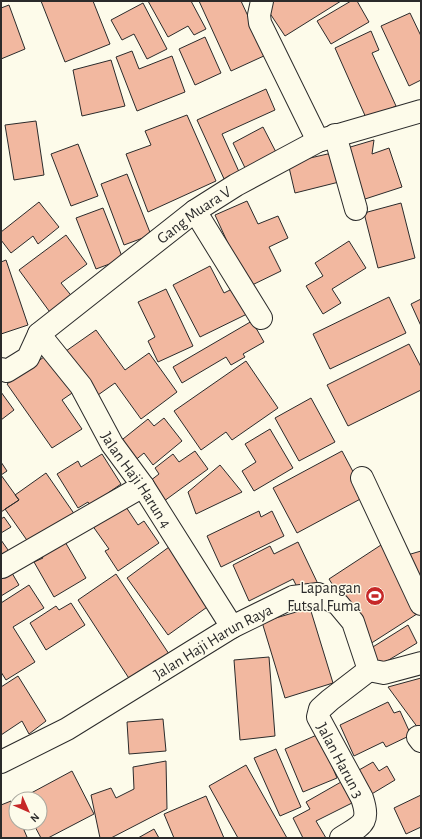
<svg xmlns="http://www.w3.org/2000/svg" width="422" height="839" viewBox="0 0 422 839" font-family="'Alegreya Sans',sans-serif">
<rect width="100%" height="100%" fill="#fdfbea"/>
<!-- building -->
<path fill="#f2b8a0" stroke="#2b2b2b" d="M41,1h52l17,43 -45,18z
M148,1h43l15,28 -12,6 -6,-9 -20,11z
M199,1h42l25,54 -35,16z
M273,1h68l-56,35 -20,-30z
M351,1h6l12,21 -38,22 -14,-23z
M143,3l24,46 -20,10 -13,-25 -12,6 -11,-20z
M9,5l16,44 -24,10v-51z
M410,13l11,23v44l-12,6 -28,-60z
M371,31l8,19 -7,3 24,53 -29,14 -32,-72z
M205,37l16,36 -26,12 -16,-36z
M132,51l7,18 33,-13 13,36 -48,19 -21,-54z
M111,60l14,46 -43,10 -9,-46z
M266,89l9,21 -53,24 18,40 -15,7 -28,-61z
M187,115l29,66 -68,31 -22,-58 25,-9 -6,-14z
M36,121l8,54 -30,5 -9,-55z
M263,127l15,29 -31,16 -14,-29z
M374,140l-2,14 17,-6 13,39 -40,13 -15,-52z
M78,144l20,52 -27,10 -20,-52z
M332,153l7,29 -44,11 -7,-30z
M127,174l24,61 -27,10 -23,-61z
M247,201l11,23 20,-8 10,22 -19,9 12,24 -33,16 -33,-72z
M39,202l20,25 -21,17 -5,-8 -22,17 -10,-13v-8z
M401,203l14,55 -37,10 -14,-55z
M103,208l20,51 -27,10 -20,-51z
M66,235l21,29 -26,19 13,16 -22,16 -33,-45z
M349,241l17,27 -34,21 9,14 -18,11 -17,-28 17,-10 -8,-13z
M6,260l22,65 -27,9v-72z
M210,266l14,27 10,-5 13,26 -47,23 -27,-52z
M166,289l27,57 -35,16 -10,-21 7,-4 -17,-35z
M389,297l17,36 -76,36 -17,-35z
M421,299v27l-10,-22z
M252,321l12,21 -21,12 2,3 -14,8 -5,-8 -44,26 -9,-16z
M96,330l29,40 24,-17 28,39 -36,27 -26,-36 -17,12 -32,-44z
M409,344l12,23v23l-73,36 -21,-41z
M48,354l27,37 -13,9 20,29 -30,19 -45,-64z
M246,361l32,47 -46,32 -6,-8 -25,18 -27,-39z
M1,392l13,18 -13,10z
M311,398l24,44 -36,19 -24,-43z
M164,418l18,23 -29,24 -9,-12 -11,9 -15,-19 30,-24 6,7z
M270,429l23,39 -39,23 -12,-20 14,-9 -11,-18z
M195,451l13,18 -48,35 -14,-20 13,-10 -4,-6 18,-14 6,8z
M342,451l24,45 -69,37 -24,-45z
M102,454l19,30 -13,9 5,7 -19,12 -6,-10 -10,6 -21,-34 21,-13 3,6z
M1,462l6,9 -6,4 18,25 -18,12z
M220,465l22,27 -46,22 -8,-22z
M46,473l29,42 -44,31 -26,-37 14,-9 -4,-5z
M124,504l14,21 6,-4 15,22 -41,28 -13,-20 4,-2 -17,-24z
M259,511l2,6 11,-6 12,25 -63,31 -14,-31z
M4,517l7,10 -10,6v-14z
M1,540l12,17 -12,8z
M64,540l22,38 -32,19 -20,-35 9,-4 -3,-4z
M298,542l20,42 -18,9 -7,-14 -44,22 -16,-36 37,-19 4,8z
M381,545l39,67 -50,32 -41,-65z
M169,547l41,58 -42,30 -41,-57z
M421,551v36l-17,-31z
M9,568l10,17 -18,11v-23z
M116,574l55,83 -39,26 -54,-83z
M29,585l15,23 -31,19 22,35 -29,18 -5,-8v-69z
M71,603l14,22 -39,25 -16,-27 26,-17 3,4z
M310,608l23,75 -48,15 -23,-76z
M408,625l9,18 -40,24 -9,-17z
M269,657l6,79 -35,4 -6,-80z
M18,676l28,45 -17,13 -7,-13 -21,14v-48z
M421,678v54l-33,-45z
M388,702l6,11 6,-2 11,24 -25,12 -3,-5 -29,14 -14,-31z
M163,719l3,32 -37,3 -2,-32z
M319,734l18,44 -34,14 -18,-43z
M276,749l25,58 -21,9 -26,-58z
M166,761l1,48 -56,29h-11l-9,-43 20,-7 5,10 18,-9 -1,-22z
M373,762l6,9 8,-5 8,14 -30,18 -13,-24z
M246,765l41,73h-49l-29,-52z
M72,771l22,43 -46,24h-7l-8,-15h7v-24h-20z
M341,782l11,21 -36,18 10,17h-23l-10,-20 17,-9 -4,-7z
M421,795v32l-15,7 -12,-26z
M206,796l18,42h-50l-10,-24z
M11,801l5,11v11h5l6,14 -2,1h-24v-33z
M154,829l5,9h-21z"/>
<g fill="none" stroke-linecap="round" stroke-linejoin="round">
<!-- street casing -->
<g stroke="#2b2b2b" stroke-width="24">
<g id="street">
<path d="M262,1l-3,14 1,8 58,118"/>
<path d="M335,135l21,74"/>
<path d="M195,211l66,107"/>
<path id="s1" d="M39,334l42,52 31,58 31,42 89,141"/>
<path id="s2" d="M1,369l6,2 21,-13 11,-24 156,-123 41,-26 82,-44 103,-30"/>
<path d="M362,478l59,126"/>
<path d="M2,567l141,-81"/>
<path d="M418,737l3,4"/>
<path id="s3" d="M1,762l66,-33 165,-102 61,-30 25,-3 20,10 15,18 16,48 15,3 37,-10"/>
<path d="M341,838c20,-13 30,-14 21,-40l-44,-81 2,-8 10,-9 39,-30"/>
</g>
</g>
<!-- street -->
<use href="#street" stroke="#fdfbea" stroke-width="22"/>
</g>
<!-- icons -->
<defs>
<g id="stadium-disc" transform="scale(1)"><circle r="9.5" fill="#c62828" stroke="#fdfbea"/><path d="M0-5a6.5 5 0 1 0 0 10a6.5 5 0 1 0 0-10ZM-3.5-1.8h7v3.6h-7Z" fill="#fff"/></g>
</defs>
<g fill-rule="evenodd">
<use href="#stadium-disc" x="375" y="596"/>
</g>
<g text-anchor="middle" stroke-width="3" stroke-linejoin="round" paint-order="stroke">
<!-- street labels -->
<g font-size="16" fill="#2b2b2b" stroke="#fdfbea">
<text dy="6" stroke="none"><textPath href="#s2" startOffset="253">Gang Muara V</textPath></text>
<text dy="6" stroke="none"><textPath href="#s1" startOffset="176">Jalan Haji Harun 4</textPath></text>
<text dy="6" stroke="none"><textPath href="#s3" startOffset="244">Jalan Haji Harun Raya</textPath></text>
<text transform="translate(341 760) rotate(62)" y="6">Jalan Harun 3</text>
</g>
<!-- poi labels -->
<g font-size="16" fill="#2b2b2b" stroke="#fdfbea" text-anchor="end">
<text x="361" y="593">Lapangan<tspan x="361" dy="18">Futsal Fuma</tspan></text>
</g>
</g>
<!-- border -->
<rect width="422" height="839" fill="none" stroke="#2b2b2b" stroke-width="4"/>
<!-- north arrow -->
<g transform="translate(28 811) rotate(135)"><circle r="19" fill="#fdfbea" stroke="#a9a89e"/>
<path d="M0-3L7 15L0 10L-7 15Z" fill="#c62828"/>
<text y="-6" font-size="11" font-weight="bold" text-anchor="middle" fill="#2b2b2b">N</text>
</g>
</svg>
